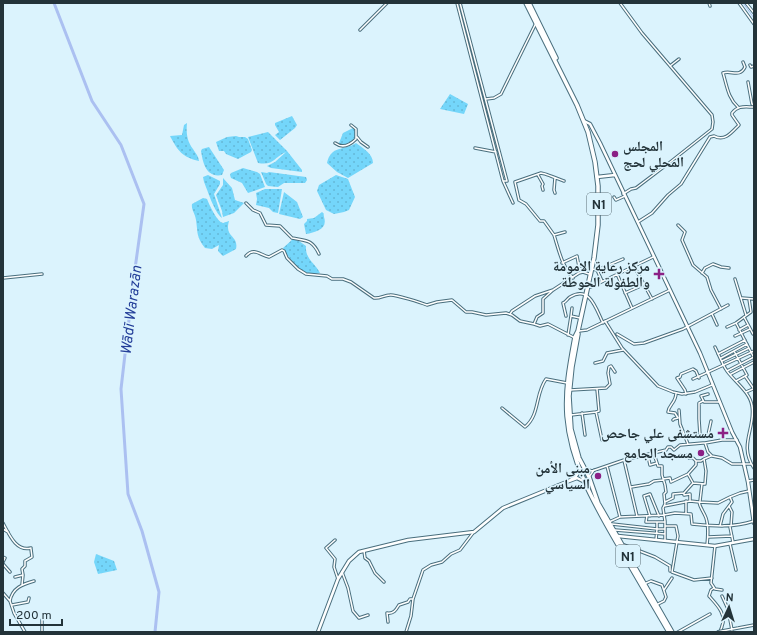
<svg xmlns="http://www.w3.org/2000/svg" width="757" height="635" viewBox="0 0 757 635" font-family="Overpass,'Noto Naskh Arabic',sans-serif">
<defs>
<pattern id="grass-dots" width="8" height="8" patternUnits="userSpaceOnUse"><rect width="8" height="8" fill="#74d6fa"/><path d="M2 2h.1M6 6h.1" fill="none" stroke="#64b8d7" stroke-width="1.8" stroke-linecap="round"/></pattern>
</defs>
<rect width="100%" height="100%" fill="#dbf3fd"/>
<!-- grass -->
<path fill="url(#grass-dots)" d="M450,94l18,10 -4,10 -24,-5z
M292,116l5,9 -2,3 -15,12 -5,-5 4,-3 -4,-7v-2z
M187,123c-1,10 0,18 6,26 3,5 5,6 6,12 -17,-4 -21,-10 -29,-25l12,-1 2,-10z
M353,128l2,1v9l-7,6h-8l-1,-1 4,-10z
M268,132l19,19 15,19v2l-31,-4 -4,-2 8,-4 11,-10c-12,5 -12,14 -28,11l-10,-26z
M236,136l3,1h6l3,2 4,11 -1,2 -13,7 -12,-5 -2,-3h-5l-3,-9 11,-5z
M356,143c7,5 17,11 17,20l-25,15 -11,-6 -10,-9c4,-18 17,-12 29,-20z
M209,147l15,23 -2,5c-16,3 -19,-12 -21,-24l1,-2z
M243,168l14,4 3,2 5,13 -17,6 -6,-10 -11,-5 -1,-3 1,-2z
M261,172l6,1 2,-1 37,5 1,3 -2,3h-21l-6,4 -10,-1 -2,-2z
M208,175l12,6v3l-6,10 8,24c-8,-6 -14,-27 -18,-36l-1,-5z
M336,175l12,4 7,18 -6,13 -5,2 -10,2 -8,-4 -9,-19 2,-6z
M223,178l9,10 3,12 9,3 -10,10 -11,4 -1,-6 -6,-16 7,-10z
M265,189h17l-4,24 -5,-1 -4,-4 -13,-3 1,-6 -1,-6z
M284,192l13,10 6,15 -3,2 -21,-5z
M203,198l4,1c2,5 10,23 16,24 0,0 6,-2 6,-2 -5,17 10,14 7,28l-13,7 -5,-5 1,-6 -7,4 -7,-1c-9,-12 -7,-15 -9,-28 -1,-7 -5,-10 -4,-16z
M322,212c3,3 1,0 2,5 4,12 -8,15 -18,17l-2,-10 3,-3v-2l7,-1z
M293,239l6,2 7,5c-1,13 9,17 14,27 -17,6 -30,-13 -37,-25z
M96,554l18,7 3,9 -19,4 -4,-12z"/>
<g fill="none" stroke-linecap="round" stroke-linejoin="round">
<!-- stream -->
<path stroke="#abc0f1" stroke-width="1" d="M743,3l11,15"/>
<!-- river -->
<path stroke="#abc0f1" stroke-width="3" d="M54,3l38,98 29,44 23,59 -10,72 -13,113 7,105 14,37 17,61 -4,40"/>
<!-- street casing -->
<g stroke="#496e7d" stroke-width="3.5">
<path id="street" d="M457,3l46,178 10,22
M460,3l47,178h-4
M620,3l22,30 70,82 1,7 -1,7 -43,34 -33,25 -5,1 -8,5
M709,3l1,3
M739,3l15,21
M746,3l8,10
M360,30l27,-27
M750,65l1,2 3,-1
M670,66l9,-7
M748,82l4,22 2,1
M486,99l8,-1 7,-4 35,-71
M738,107c-10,-9 -11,-21 -15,-34 8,-3 17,5 22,-6l-2,-5
M357,137l4,5 7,5
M335,143c8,6 15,2 21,-4v-10l-5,-4
M475,148l21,4
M538,175l5,9 -1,2 1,4
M555,193l-1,-3 1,-12
M614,197l2,3 9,-4
M246,203l7,7 7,3 6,12 14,1 12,12c14,3 20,1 27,16
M638,222l14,-9 16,-18 13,-11 29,-47 4,-1c11,6 18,-4 25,-11l-7,-10v-2c6,-8 13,-6 22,-6
M678,225l7,7 -3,8 11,25 14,12 4,13 10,19
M565,232l-11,3c5,16 8,31 19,43
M554,235l-10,-14h-4l-14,-17 -7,-4 -4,-18 26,-9c3,0 20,7 23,8
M246,256c8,-9 14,-1 23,1l13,-7 2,1 3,7 11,11 8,5 21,2 5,3h11l8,3 23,16c6,1 10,-3 16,-3 4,-1 32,8 37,10l10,-3 15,-2 14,12h6l14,3 20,-2 6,2 8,6 14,3
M562,263l15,-7 2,11 4,5
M634,266l18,33
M592,269l5,1 26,-11
M597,270l5,11
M702,273l3,-5 8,-4 8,3 8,1
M617,274l15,34
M3,278l39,-4
M735,279l11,36
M588,287h3l62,-30
M625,293l18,-8
M742,298l12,1
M572,308l-1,8 9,2
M510,314l2,-3 23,-15 18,-6
M712,314l5,11
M566,316l-3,-13c3,-1 4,-4 7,-6 20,-12 26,12 33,26
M744,317l9,17 1,-1
M605,321l17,27 36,38 15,6 9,2 13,-2 17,-7
M736,323l18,35
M727,327l9,-4 15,-11 -2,-13
M739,330l9,-5
M579,331l8,-1 83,-40
M617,334l17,10 10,-1 39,-14 45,-24
M568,335l3,-19
M735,336l15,-7
M575,338l-27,-14 -8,2 -6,-2 3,-7 6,-4v-14l10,-9 26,-17 4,-1 6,2
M715,347c4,8 7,17 12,24 8,11 23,21 25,35 4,22 -14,39 2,62
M734,351l13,24 -11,6
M718,354l27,-14
M721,358l26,-14
M722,361l27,-13
M595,363l8,-2 4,-8 16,-3
M727,371l27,-14
M731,374l23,-12
M745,376l9,13
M693,379l61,-28
M597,389l2,22 -3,1 6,28
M570,390l36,-2 4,-4 -2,-11 1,-6 2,-1 4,6
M746,392l7,-3
M676,393c0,10 -7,11 -8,19l7,1 3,5
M686,394l-1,-4 -8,-12 3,-1 1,-3 12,-5 3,2 3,7
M708,394l-7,2 3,6h16
M703,401l-4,2v16l1,16h8l3,-14
M502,408l23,19c15,-12 10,-33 21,-48l21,4
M679,410l1,14 8,20
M582,413l3,22
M571,415l25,-3
M673,420l1,-1 4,-1
M705,443l17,-3h15
M654,454l4,12h4v9l3,10 1,7 -2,2 1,10 -2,4 1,7 11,-2 16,1 1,10c22,2 40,4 62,-3
M681,455h5l3,3h4l3,3
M648,456l2,9 7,-2
M624,460l13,56
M607,466l13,51
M585,469l7,2 32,-11 42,-10 2,-3h3l3,3 6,-5 23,-2h2l3,9 4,4 10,2 10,6h19
M688,474l8,-9v-4h5l3,-2
M589,477l5,-7
M663,479l7,-1 1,4 17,-8 5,9
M748,481l6,-1
M631,487l18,-3 5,-3 9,-1
M686,501v12
M690,501l9,1c1,6 5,10 7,16 3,9 2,18 1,27
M700,501l2,-17
M665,502l8,-4v-4l11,-1
M699,502l19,1 12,-6
M664,506l26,-5v-7l-6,1v-2l9,-10 12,1 1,-13 -2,-12 7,-3
M729,506l3,6 -1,14
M647,516l-1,6h19
M650,516l-6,-20 6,-2 9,22
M609,522l11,-5 44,-2 1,6v20
M657,522v7h8
M3,523c6,11 13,29 28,25
M612,524l45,5 -1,11
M665,526h11l2,10 -1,5
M720,526l3,-12 9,-12 -2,-5 10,-4 9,-2
M730,527l3,15
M3,529l5,3
M615,530l50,4
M708,537l24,-1
M335,540l-9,8 9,11 -1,8 4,12
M677,542l-5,30 22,8 18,-2
M730,544l6,26
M624,545l31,12 15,9v5
M715,546l-4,37 4,6 7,1
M364,551l1,7 4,3 6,12 9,9
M3,557l2,1 -2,4
M3,564l7,8
M342,572l6,16 5,23 6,7 9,-3
M15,577l8,-2
M644,584l7,-3 11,4 4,12 -2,4 -6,3
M22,585l1,-10 -1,-6 3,-3v-5l7,-4 -1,-8
M714,588l-3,2 -2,6c7,8 18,18 13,30 0,2 -2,4 -2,6
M664,590l8,-12
M3,593l7,8 4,12 11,19
M722,596l6,13 4,21
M10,601c2,-13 13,-17 24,-20
M12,605l16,-3 1,-4
M42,620v12
M388,622l-1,-9c7,1 9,-3 12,-8l9,-3 2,-3h3
M722,631l32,-6
M406,632l5,-16 2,-17 10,-29 8,-5 11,-3 9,-8 9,-4 13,-17
M678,632l32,-18"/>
</g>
<!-- secondary casing -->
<g stroke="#496e7d" stroke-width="4.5">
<path id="secondary" d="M584,121l6,3 10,19 100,210 32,79 8,15 8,35 6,41
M597,177l18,-2
M579,471l-3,5 -7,5 8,-3 6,3
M618,536l97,10 39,-7
M318,632l20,-53 11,-18 10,-9 49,-12 66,-8 29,-24 66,-27"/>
</g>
<!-- highway casing -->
<g stroke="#496e7d" stroke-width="5.5">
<path id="highway" d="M526,3l51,102 11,27 7,30 3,24v39l-4,33 -16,73 -3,6c-5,27 -10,52 -8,79 4,50 30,92 54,134 16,27 32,55 48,82
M529,3l27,55
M578,334l-6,33 -3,29 2,33 8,29 10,19 9,26 74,129"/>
</g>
<!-- street -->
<use href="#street" stroke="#fff" stroke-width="1.5"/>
<!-- secondary -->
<use href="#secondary" stroke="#fff" stroke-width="2.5"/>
<!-- highway -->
<use href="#highway" stroke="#fff" stroke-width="3.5"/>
<!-- street-bridge casing -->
<g stroke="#496e7d" stroke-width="3.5" stroke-linecap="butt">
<path id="street-bridge" d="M717,632l5,-1"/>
</g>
<!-- street-bridge -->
<use href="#street-bridge" stroke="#fff" stroke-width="1.5"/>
</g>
<!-- markers -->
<g fill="#8b2085" stroke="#dbf3fd" stroke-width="1.5">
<circle cx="615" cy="154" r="4"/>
<path d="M657 268h4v4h4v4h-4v4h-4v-4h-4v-4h4z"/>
<path d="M721 427h4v4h4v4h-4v4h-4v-4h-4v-4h4z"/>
<circle cx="701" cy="453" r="4"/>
<circle cx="598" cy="476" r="4"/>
</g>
<g text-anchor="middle" stroke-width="3" stroke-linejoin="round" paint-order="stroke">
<!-- shield labels -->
<g fill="#dbf3fd" stroke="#5a6d74" stroke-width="1">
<rect x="587" y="193" width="24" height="22" rx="3"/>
<rect x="616" y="545" width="24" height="22" rx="3"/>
</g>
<g font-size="13" font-weight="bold" fill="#233339">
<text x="599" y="209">N1</text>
<text x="628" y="561">N1</text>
</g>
<!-- poi labels -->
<g font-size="14" font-weight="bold" fill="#233339" stroke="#dbf3fd" text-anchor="end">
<text x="623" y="151" text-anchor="start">المجلس<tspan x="623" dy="16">المحلي لحج</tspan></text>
<text x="650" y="271">مركز رعاية الامومة<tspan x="650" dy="16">والطفولة الحوطة</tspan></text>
<text x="714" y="438">مستشفى علي جاحص</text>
<text x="693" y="458">مسجد الجامع</text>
<text x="590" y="473">مبنى الأمن<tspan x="590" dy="16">السياسي</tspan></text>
</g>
<!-- water labels -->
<g font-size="15" font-style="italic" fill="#233e99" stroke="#dbf3fd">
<text transform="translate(131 310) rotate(-83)" y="5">Wādī Warazān</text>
</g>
</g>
<!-- border -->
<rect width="757" height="635" fill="none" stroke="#233339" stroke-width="8"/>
<!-- north arrow -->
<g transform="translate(729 607) rotate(4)" stroke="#dbf3fd" stroke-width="3" paint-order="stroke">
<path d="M0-3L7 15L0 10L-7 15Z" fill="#233339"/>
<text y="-6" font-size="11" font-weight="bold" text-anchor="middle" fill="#233339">N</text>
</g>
<!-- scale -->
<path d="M10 619v6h52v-6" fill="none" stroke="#233339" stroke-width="2"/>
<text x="16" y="619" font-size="12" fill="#233339" stroke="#dbf3fd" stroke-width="3" paint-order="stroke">200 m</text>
</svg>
